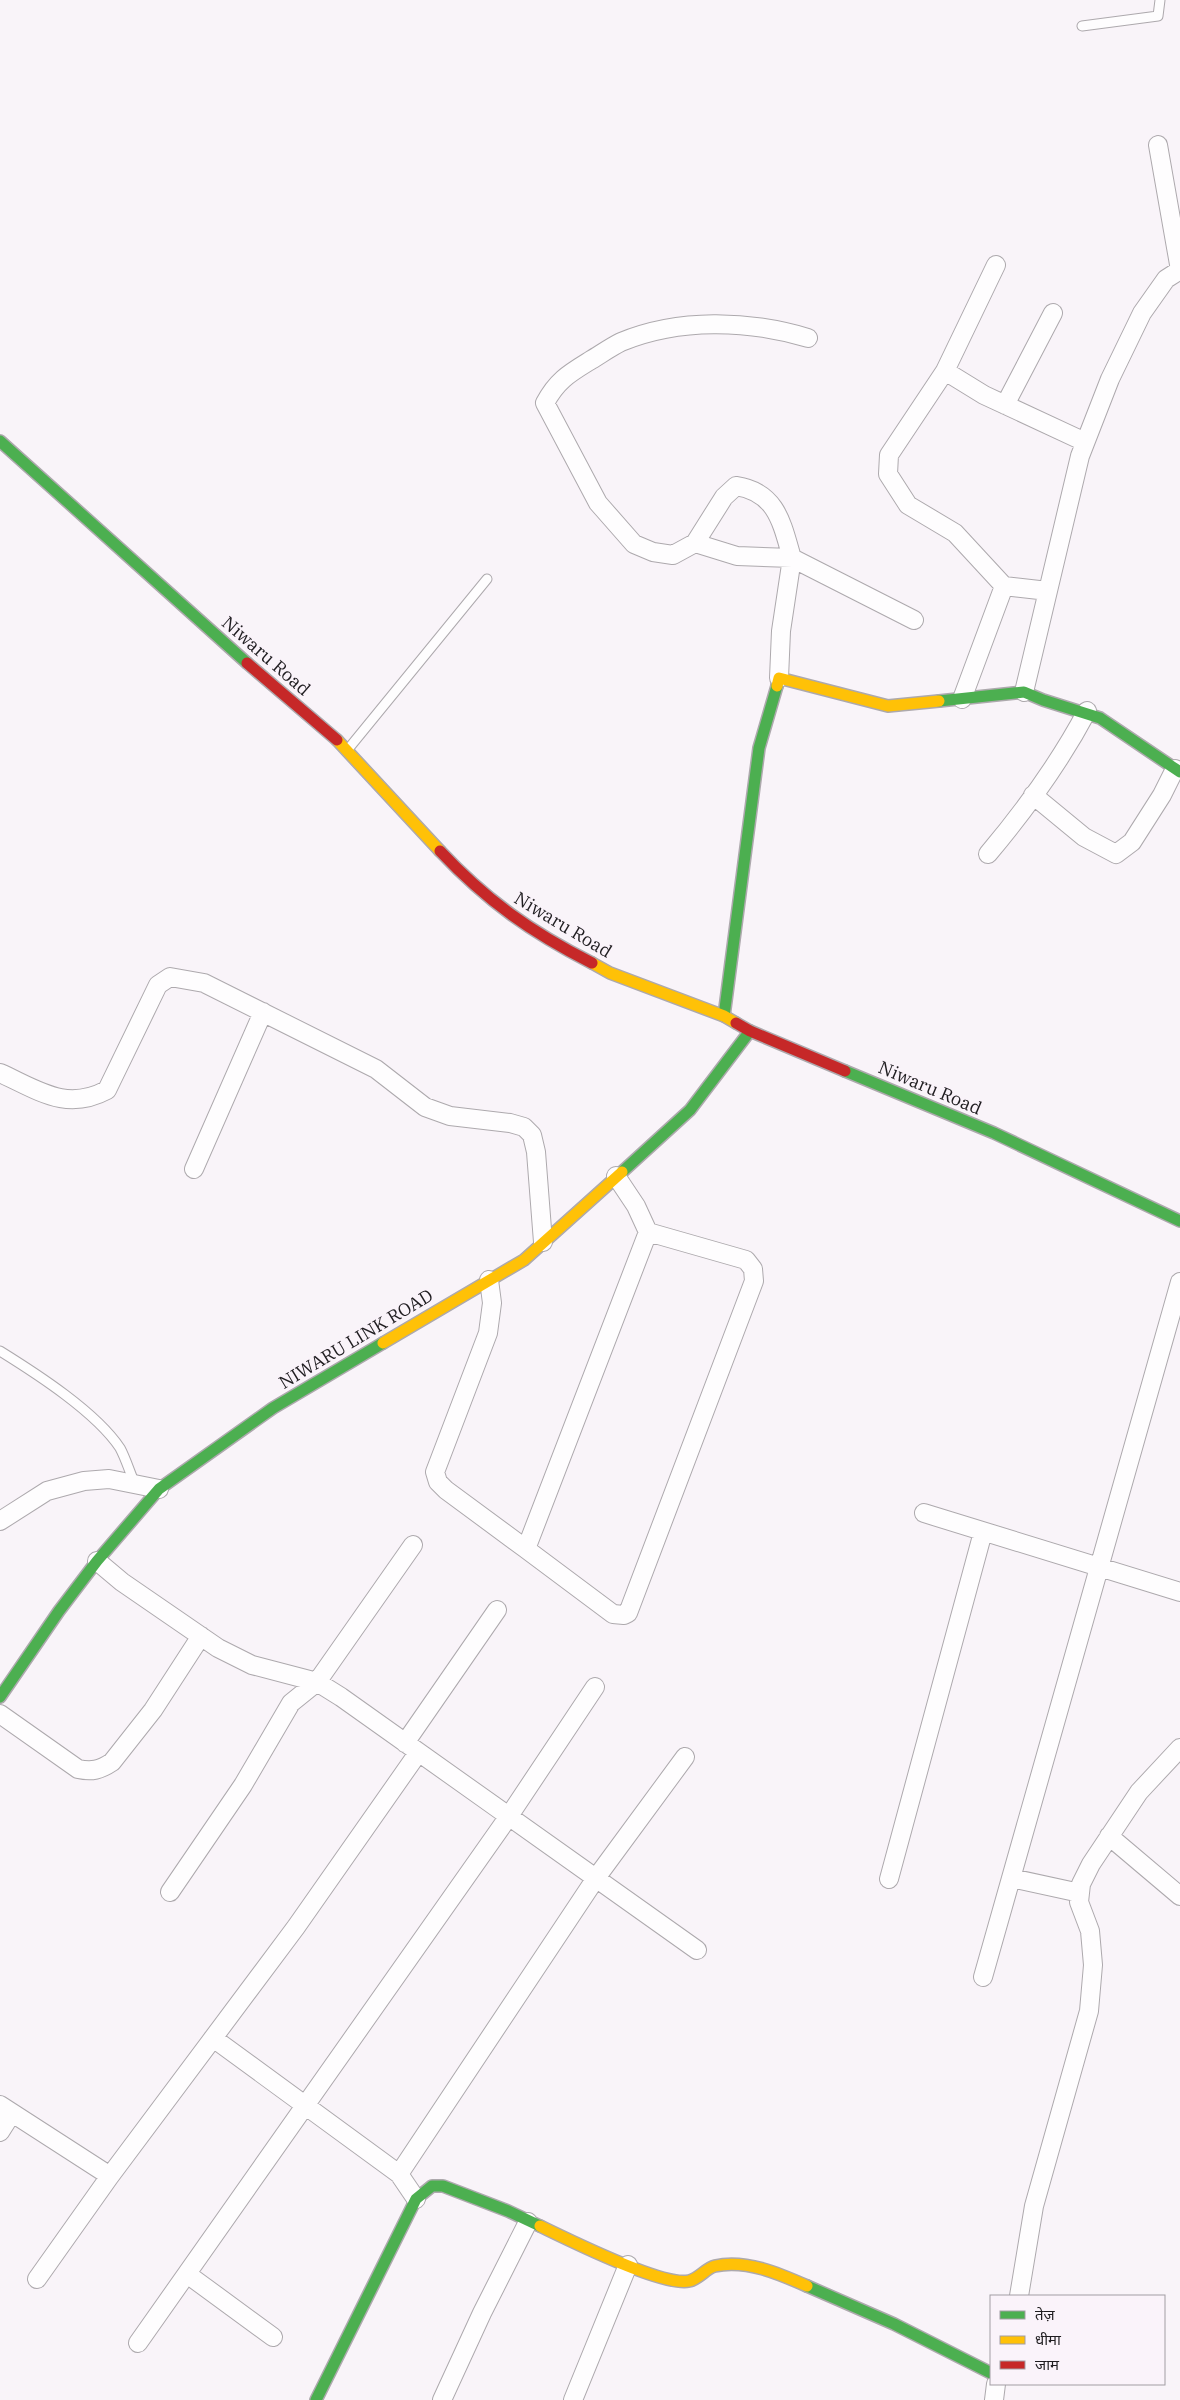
<svg xmlns="http://www.w3.org/2000/svg" width="1180" height="2400" viewBox="0 0 1180 2400" font-family="'IBM Plex Serif','Noto Sans Devanagari',serif">
<rect width="100%" height="100%" fill="#f9f4f9"/>
<g fill="none" stroke-linecap="round" stroke-linejoin="round">
<!-- lane casing -->
<g stroke="#ada9ad" stroke-width="11">
<path id="lane" d="M1082,26l76,-10 2,-16
M349,748l138,-169
M0,1351c37,23 96,61 120,97 6,11 10,25 15,36"/>
</g>
<!-- street casing -->
<g stroke="#ada9ad" stroke-width="20">
<path id="street" d="M1158,145l22,125
M996,265l-51,106 -56,84 -1,19 20,31 47,28 49,53 44,5
M945,371l39,24 101,47
M1005,405l48,-92
M695,543l29,-46 12,-11c41,6 46,38 56,72l122,62
M779,678l2,-47 11,-73 -55,-2 -42,-13 -22,12 -20,-3 -19,-8 -36,-41 -53,-100c12,-23 25,-30 46,-43 10,-6 20,-13 30,-18 58,-24 127,-22 187,-4
M1024,692l56,-236 30,-77 32,-66 24,-34 14,-9
M962,699l42,-113
M1033,795l51,42 32,17 16,-12 30,-47 13,-26
M988,854c37,-44 72,-92 99,-143
M0,1073c38,17 66,39 107,17l51,-105 12,-8 34,6 172,86 49,38 25,9 60,7 14,4 8,8 4,17 7,90
M194,1169l69,-157
M489,1280l3,23 -4,30 -53,139 3,10 8,8 80,59 122,-317 -12,-26 -20,-30
M924,1513l256,79
M0,1521l47,-30 37,-10 25,-2 50,10
M526,1549l87,65 11,1 4,-2 126,-332 -1,-12 -7,-9 -98,-28
M97,1561l25,21 96,66 34,17 65,17 24,15 356,253
M0,1714l78,55c14,3 22,1 34,-7l41,-52 48,-74
M405,1743l92,-133
M1109,1836l71,60
M1011,1878l69,15
M889,1879l94,-347
M170,1892l73,-107 48,-82 26,-21 96,-137
M983,1977l197,-695
M213,2038l186,136 17,25
M0,2105l110,71
M0,2132l12,-19
M399,2174l197,-296 89,-121
M187,2274l86,63
M37,2279l73,-103 186,-249 122,-174
M1019,2296l15,-90 55,-195 4,-46 -3,-34 -11,-29 2,-18 10,-20 48,-72 41,-44
M138,2343l371,-527 86,-129
M442,2400l40,-87 46,-91
M573,2400l55,-135
M994,2400l2,-16"/>
</g>
<!-- fast casing -->
<g stroke="#ada9ad" stroke-width="14">
<path id="fast" d="M0,441l247,222
M939,701l85,-9 19,8 57,18 80,54
M724,1016l35,-268 18,-62
M845,1071l149,62 186,88
M622,1172l68,-62 60,-79
M0,1697l59,-86 38,-50 62,-72 114,-81 110,-65
M807,2286l87,38 97,49
M316,2400l100,-201 16,-13h11l65,25 32,15"/>
</g>
<!-- slow casing -->
<g stroke="#ada9ad" stroke-width="14">
<path id="slow" d="M777,686l2,-8 109,28 51,-5
M337,740l103,111
M592,963l18,10 114,43 12,7
M383,1343l141,-83 98,-88
M540,2226c27,13 123,61 149,55 10,-2 17,-13 26,-15 31,-7 65,8 92,20"/>
</g>
<!-- jam casing -->
<g stroke="#ada9ad" stroke-width="14">
<path id="jam" d="M247,663l90,77
M440,851c47,50 91,81 152,112
M736,1023l14,8 95,40"/>
</g>
<!-- lane -->
<use href="#lane" stroke="#fefdfe" stroke-width="9"/>
<!-- street -->
<use href="#street" stroke="#fefdfe" stroke-width="18"/>
<!-- fast -->
<use href="#fast" stroke="#4caf50" stroke-width="11"/>
<!-- slow -->
<use href="#slow" stroke="#ffc107" stroke-width="11"/>
<!-- jam -->
<use href="#jam" stroke="#c62828" stroke-width="11"/>
</g>
<g text-anchor="middle" stroke-width="4" stroke-linejoin="round" paint-order="stroke">
<!-- street labels -->
<g font-size="18" fill="#1f1d20" stroke="#faf3fa">
<text transform="translate(266 656) rotate(41)" y="6">Niwaru Road</text>
<text transform="translate(563 925) rotate(31)" y="6">Niwaru Road</text>
<text transform="translate(930 1088) rotate(23)" y="6">Niwaru Road</text>
<text transform="translate(356 1339) rotate(-31)" y="6">NIWARU LINK ROAD</text>
</g>
</g>
<!-- legend -->
<rect x="990" y="2295" width="175" height="90" fill="#faf3fa" stroke="#a29da3"/>
<rect x="1000" y="2311" width="25" height="8" fill="#4caf50" stroke="#a29da3"/>
<text x="1035" y="2320" font-size="15" fill="#1f1d20">तेज़</text>
<rect x="1000" y="2336" width="25" height="8" fill="#ffc107" stroke="#a29da3"/>
<text x="1035" y="2345" font-size="15" fill="#1f1d20">धीमा</text>
<rect x="1000" y="2361" width="25" height="8" fill="#c62828" stroke="#a29da3"/>
<text x="1035" y="2370" font-size="15" fill="#1f1d20">जाम</text>
</svg>
